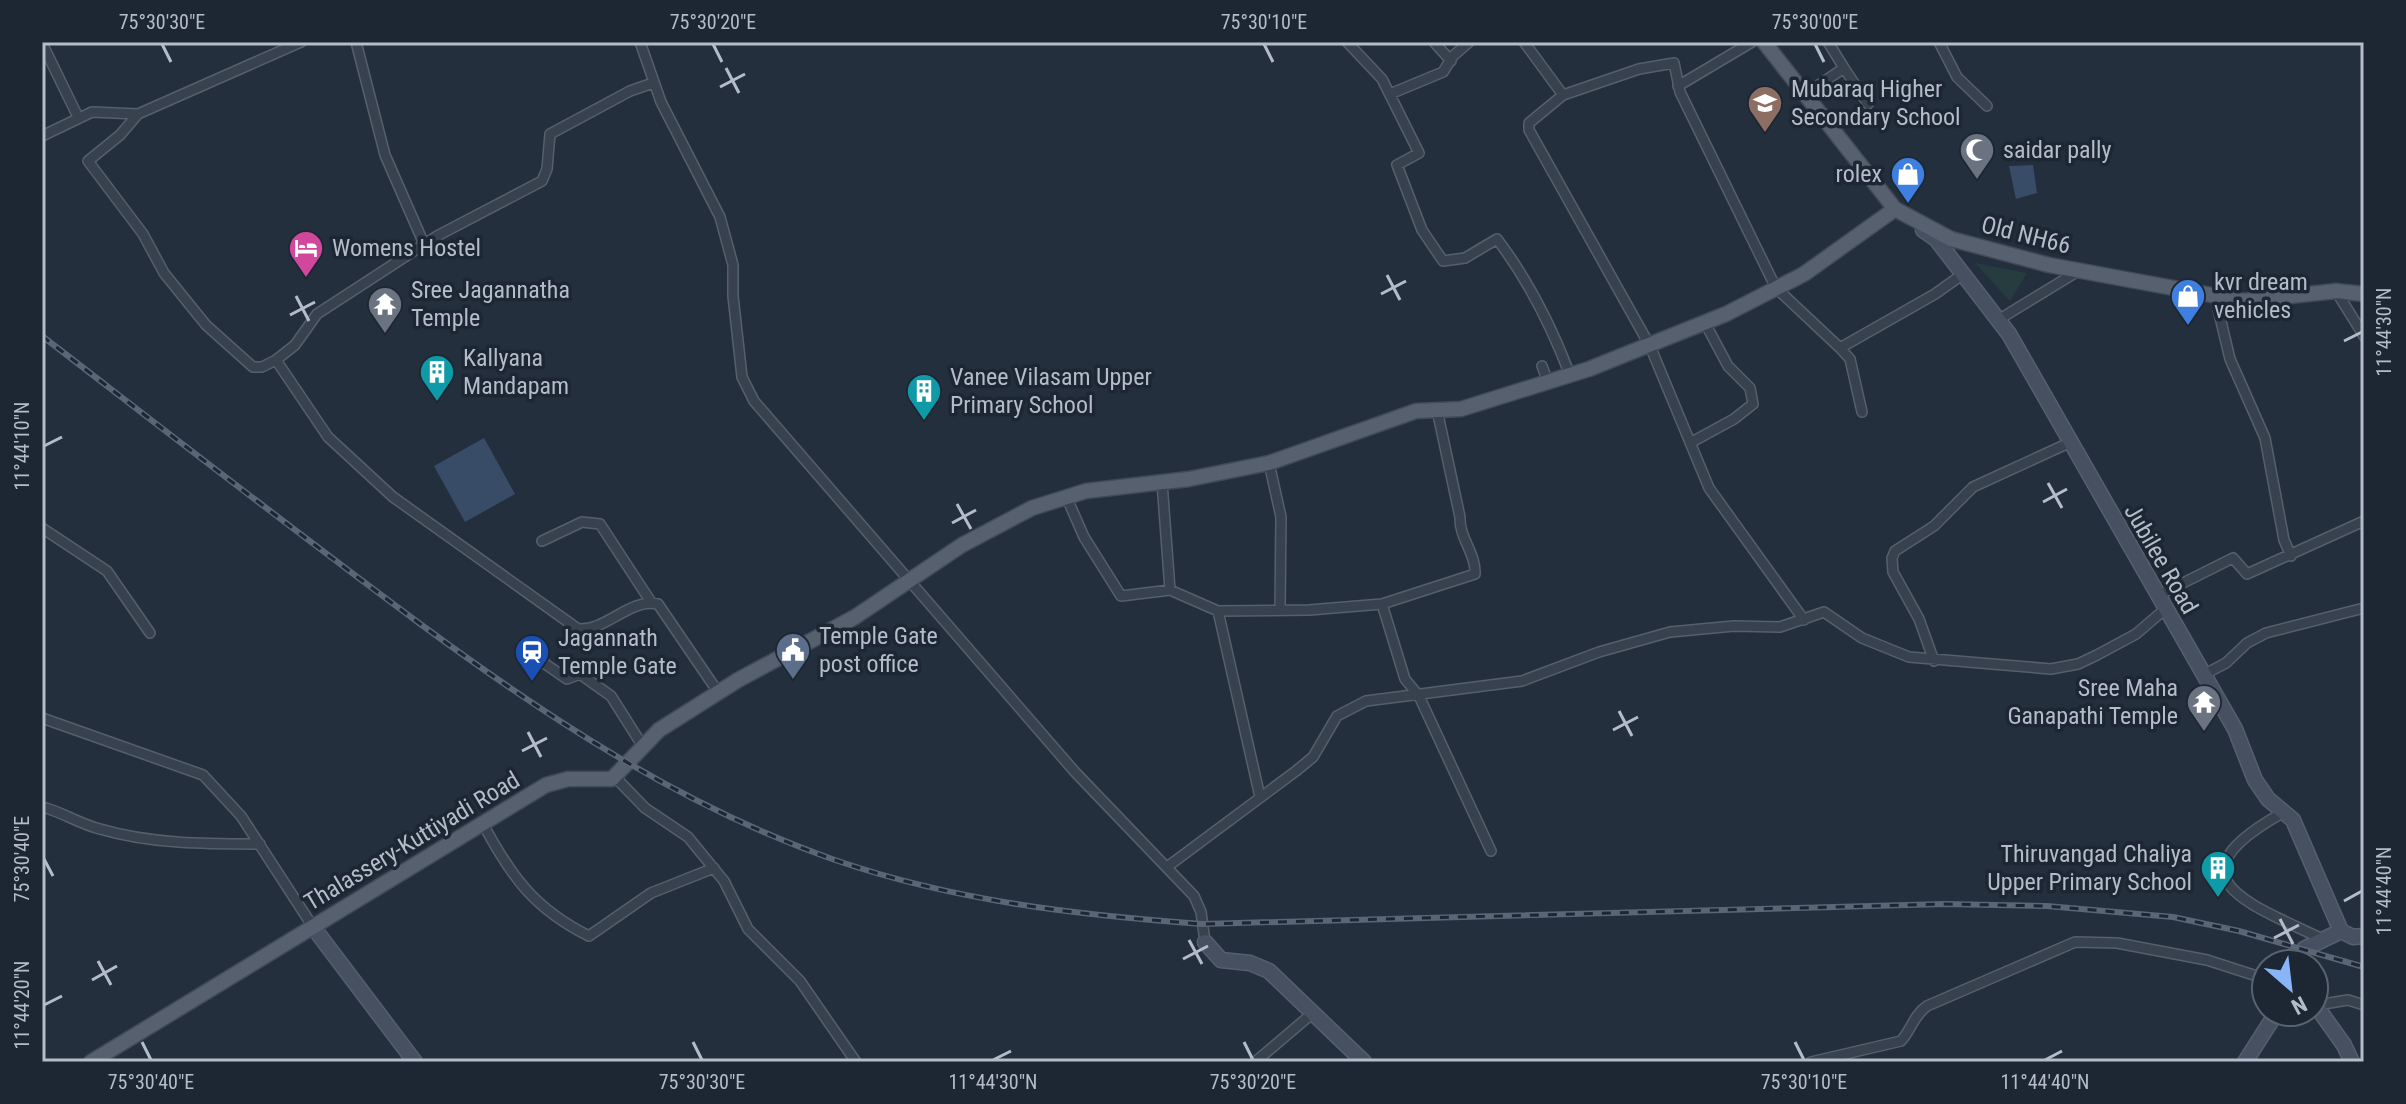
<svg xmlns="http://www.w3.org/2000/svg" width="2406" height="1104" viewBox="0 0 2406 1104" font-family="'Roboto Condensed',sans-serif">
<rect width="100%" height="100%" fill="#242f3e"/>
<!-- green -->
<path fill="#263c3f" d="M1975,263l52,10 -17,28z"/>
<!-- water -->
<path fill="#394c67" d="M2033,165l4,28 -21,6 -7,-33z
M484,438l31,56 -50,28 -31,-56z"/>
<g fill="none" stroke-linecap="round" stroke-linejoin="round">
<!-- street casing -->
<g stroke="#565f6c" stroke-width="12">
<path id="street" d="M301,42l-163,72 -18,21 -32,26 55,73 21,39 42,52 47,42h9l14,-7 52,77 65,60 185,132c29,2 51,-31 80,-25l60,88
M356,42l29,113 39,89
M640,42l21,60 59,115 13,48v31l9,81 12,24 321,371 119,124 7,16 4,30
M1347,42l35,37 37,74 -22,12 25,65 21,31 22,-3 32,-19c32,42 54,86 73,136
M1434,42l17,19
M1524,42l39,53 76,-26 35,-6 6,29 96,196 64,60 95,-54 28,-20
M1939,42l18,35 30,29
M42,43l36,74
M1844,68l24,36
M1678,86l74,-44
M1390,94l53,-22 10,-16 16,-14
M1563,95l-34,28v7l121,216 59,142 95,132
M1804,95l40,-27 -16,-26
M42,136l50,-24 46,2
M2336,291l28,45
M2215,296l15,63 35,79 19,102 7,16
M1998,320l82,-50
M1840,348l10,11 12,53
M276,360l19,-15 22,-31 120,-78 105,-55 5,-12 3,-35 80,-43 23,-8
M1542,366l6,16
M1690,443l44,-24 19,-15 -3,-16 -22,-22 -23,-43
M1269,463l12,54 -1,91
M1162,482l8,108
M1066,496l18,41 37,59 49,-6 48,21 91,-1 73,-6 93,-30c1,-21 -16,-36 -15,-57l-23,-107
M42,528l65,43 43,62
M542,541l40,-19 18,2 51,78
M2157,596l76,-38 14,16 117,-53
M1382,604l23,75 14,17 72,155
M1218,611l42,186
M538,659l29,20 13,-5 31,22 31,49
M1934,661l-15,-42 -26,-47 -1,-14 3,-7 39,-25 39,-39 98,-45
M2203,675l23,-12 21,-20 19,-10 98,-25
M42,718l161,57 38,41 72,111
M615,777l30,31 43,29 36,44 24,48 52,52 56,81
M42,807c21,5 37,17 58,22 51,15 106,15 160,15
M2284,812c-117,65 -40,89 36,126
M482,822c28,53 52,87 107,114l62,-43 63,-25
M1167,867l129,-96 17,-14 24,-41 29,-15 156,-20 77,-29 71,-20 64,-6 46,1 44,-15 38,26 47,19 142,12 27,-5 19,-9 39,-21 28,-24
M2317,1005l31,-5 16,5
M1255,1062l59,-50
M1811,1062l90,-21c11,-12 12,-25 26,-35l148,-64 42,1 90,17 59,19"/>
</g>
<!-- secondary casing -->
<g stroke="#565f6c" stroke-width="17">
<path id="secondary" d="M1923,230l13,9 73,95 226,395 20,51 13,19 25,21 48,111 12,6 11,-1
M313,927l102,135
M1205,942l16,18 29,3 19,8 95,91
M2299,964l5,-15 37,-18
M2314,1003l30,42 8,17
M2245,1062l32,-50"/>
</g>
<!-- primary casing -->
<g stroke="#414a57" stroke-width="17">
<path id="primary" d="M1764,42l131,167 56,30 98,26 195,36 92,-10 28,3
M91,1062l455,-277 22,-6h44l47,-49 79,-50 117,-63 107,-72 70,-37 54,-17 103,-12 80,-16 147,-52 45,-2 128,-40 137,-55 78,-40 91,-65"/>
</g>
<!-- street -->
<use href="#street" stroke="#38414e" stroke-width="9"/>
<!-- secondary -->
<use href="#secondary" stroke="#465061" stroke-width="14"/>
<!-- primary -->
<use href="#primary" stroke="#56606e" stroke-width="14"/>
<!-- rail casing -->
<g stroke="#5a6575" stroke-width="6">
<path id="rail" d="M42,336c125,96 250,193 377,287 129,95 264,184 416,237 119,41 242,55 367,64l742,-20 103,2 126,11 66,14 125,36"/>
</g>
<!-- rail -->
<use href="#rail" stroke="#1d2633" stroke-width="3" stroke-dasharray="9" stroke-linecap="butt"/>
</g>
<!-- ticks -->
<path fill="none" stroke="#b4bcc9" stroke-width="3" d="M162,44l9,18M713,44l9,18M1264,44l9,18M1815,44l9,18M726,68l13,25M720,87l25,-13M1387,275l13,25M1381,294l25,-13M296,296l13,25M290,315l25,-13M2344,341l18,-9M44,446l18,-9M2048,483l14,25M2043,502l24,-13M957,504l14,25M952,523l24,-13M1619,711l13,25M1613,730l25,-13M528,732l13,25M522,751l25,-13M44,859l9,17M2344,901l18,-10M2280,919l13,25M2274,938l25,-13M1189,940l13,24M1183,959l25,-13M98,961l13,24M92,980l25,-14M44,1005l18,-9M142,1042l9,18M693,1042l9,18M1244,1042l9,18M1795,1042l9,18M993,1060l18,-9M2045,1060l17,-9"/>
<!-- icons -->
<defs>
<g id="school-pin" transform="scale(1.8)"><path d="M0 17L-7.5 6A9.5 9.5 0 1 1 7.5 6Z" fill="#8d6e63" stroke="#1d2633"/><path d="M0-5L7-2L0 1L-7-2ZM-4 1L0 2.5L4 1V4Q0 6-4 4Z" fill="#fff"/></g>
<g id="mosque-pin" transform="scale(1.8)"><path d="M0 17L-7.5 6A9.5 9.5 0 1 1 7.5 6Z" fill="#6b7280" stroke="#1d2633"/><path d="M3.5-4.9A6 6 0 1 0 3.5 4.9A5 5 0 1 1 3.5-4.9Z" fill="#fff"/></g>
<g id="shop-pin" transform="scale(1.8)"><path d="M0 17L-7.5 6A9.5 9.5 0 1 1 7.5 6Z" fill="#3f7fe0" stroke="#1d2633"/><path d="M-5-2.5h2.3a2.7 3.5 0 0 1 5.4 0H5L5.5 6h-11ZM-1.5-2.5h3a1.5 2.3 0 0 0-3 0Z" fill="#fff"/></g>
<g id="hotel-pin" transform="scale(1.8)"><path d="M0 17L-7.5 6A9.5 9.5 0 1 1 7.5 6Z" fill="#d1479c" stroke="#1d2633"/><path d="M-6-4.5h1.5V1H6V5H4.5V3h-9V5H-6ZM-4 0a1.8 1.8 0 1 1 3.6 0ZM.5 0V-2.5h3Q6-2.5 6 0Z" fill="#fff"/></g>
<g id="temple-pin" transform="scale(1.8)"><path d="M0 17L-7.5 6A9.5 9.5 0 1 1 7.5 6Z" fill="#6b7280" stroke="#1d2633"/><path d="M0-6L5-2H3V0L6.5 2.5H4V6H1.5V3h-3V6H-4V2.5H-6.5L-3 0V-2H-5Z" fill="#fff"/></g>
<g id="building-pin" transform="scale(1.8)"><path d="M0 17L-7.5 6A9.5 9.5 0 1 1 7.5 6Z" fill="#0f9aa8" stroke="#1d2633"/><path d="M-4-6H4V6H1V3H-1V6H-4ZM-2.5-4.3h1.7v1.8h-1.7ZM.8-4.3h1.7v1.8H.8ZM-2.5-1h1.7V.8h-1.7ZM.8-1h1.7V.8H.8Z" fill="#fff"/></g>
<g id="civic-pin" transform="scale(1.8)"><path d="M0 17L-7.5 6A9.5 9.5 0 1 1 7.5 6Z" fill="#5c6f8a" stroke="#1d2633"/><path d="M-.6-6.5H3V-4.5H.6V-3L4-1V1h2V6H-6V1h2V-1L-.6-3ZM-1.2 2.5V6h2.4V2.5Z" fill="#fff"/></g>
<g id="station-pin" transform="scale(1.8)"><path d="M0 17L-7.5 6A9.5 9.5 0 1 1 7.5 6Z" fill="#1a4fb4" stroke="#1d2633"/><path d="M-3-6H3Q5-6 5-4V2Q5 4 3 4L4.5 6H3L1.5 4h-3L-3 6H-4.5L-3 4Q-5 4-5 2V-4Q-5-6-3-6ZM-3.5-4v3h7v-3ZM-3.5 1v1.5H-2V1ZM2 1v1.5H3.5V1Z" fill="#fff"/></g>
</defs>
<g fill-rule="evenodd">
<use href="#school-pin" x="1765" y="103"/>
<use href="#mosque-pin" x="1977" y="150"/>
<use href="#shop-pin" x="1908" y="174"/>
<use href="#hotel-pin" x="306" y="248"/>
<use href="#shop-pin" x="2188" y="296"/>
<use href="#temple-pin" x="385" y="304"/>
<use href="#building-pin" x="437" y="372"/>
<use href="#building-pin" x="924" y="391"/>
<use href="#civic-pin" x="793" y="650"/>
<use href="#station-pin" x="532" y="652"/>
<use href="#temple-pin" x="2204" y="702"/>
<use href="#building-pin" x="2218" y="868"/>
</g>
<g text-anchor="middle" stroke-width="7" stroke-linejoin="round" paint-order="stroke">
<!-- poi labels -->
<g font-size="24" fill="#b4bcc9" stroke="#1d2633" text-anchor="start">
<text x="1791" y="97">Mubaraq Higher<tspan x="1791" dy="28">Secondary School</tspan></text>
<text x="2003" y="158">saidar pally</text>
<text x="1882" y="182" text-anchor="end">rolex</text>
<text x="332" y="256">Womens Hostel</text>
<text x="2214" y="290">kvr dream<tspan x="2214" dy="28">vehicles</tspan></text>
<text x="411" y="298">Sree Jagannatha<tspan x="411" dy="28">Temple</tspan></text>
<text x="463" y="366">Kallyana<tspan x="463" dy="28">Mandapam</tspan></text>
<text x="950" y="385">Vanee Vilasam Upper<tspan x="950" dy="28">Primary School</tspan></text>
<text x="819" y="644">Temple Gate<tspan x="819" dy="28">post office</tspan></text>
<text x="558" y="646">Jagannath<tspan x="558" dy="28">Temple Gate</tspan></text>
<text x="2178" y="696" text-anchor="end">Sree Maha<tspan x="2178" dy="28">Ganapathi Temple</tspan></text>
<text x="2192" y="862" text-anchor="end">Thiruvangad Chaliya<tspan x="2192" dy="28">Upper Primary School</tspan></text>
</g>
<!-- street labels -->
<g font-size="24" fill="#b4bcc9" stroke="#1d2633">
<text transform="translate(2026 235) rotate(14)" y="8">Old NH66</text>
<text transform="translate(2161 559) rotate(60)" y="8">Jubilee Road</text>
<text transform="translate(412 841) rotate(-31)" y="8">Thalassery-Kuttiyadi Road</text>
</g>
</g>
<!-- border -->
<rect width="2406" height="1104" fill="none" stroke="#1d2633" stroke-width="88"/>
<!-- north arrow -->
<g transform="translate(2290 988) rotate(152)"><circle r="38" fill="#1d2633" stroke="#59626f" stroke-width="2"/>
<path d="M0-6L14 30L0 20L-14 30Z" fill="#8ab4f8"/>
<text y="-12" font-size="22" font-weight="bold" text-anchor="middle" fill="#b4bcc9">N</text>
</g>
<rect x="44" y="44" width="2318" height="1016" fill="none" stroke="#b4bcc9" stroke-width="3"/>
<g font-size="20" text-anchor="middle" fill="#b4bcc9">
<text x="162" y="29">75°30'30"E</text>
<text x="713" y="29">75°30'20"E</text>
<text x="1264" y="29">75°30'10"E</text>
<text x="1815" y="29">75°30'00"E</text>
<text transform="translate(2384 332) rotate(-90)" y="7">11°44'30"N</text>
<text transform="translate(22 446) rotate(-90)" y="7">11°44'10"N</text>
<text transform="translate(22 859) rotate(-90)" y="7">75°30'40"E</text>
<text transform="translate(2384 891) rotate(-90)" y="7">11°44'40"N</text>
<text transform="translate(22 1005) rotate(-90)" y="7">11°44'20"N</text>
<text x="151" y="1089">75°30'40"E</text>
<text x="702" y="1089">75°30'30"E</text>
<text x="993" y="1089">11°44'30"N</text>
<text x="1253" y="1089">75°30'20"E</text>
<text x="1804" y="1089">75°30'10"E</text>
<text x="2045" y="1089">11°44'40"N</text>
</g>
</svg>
